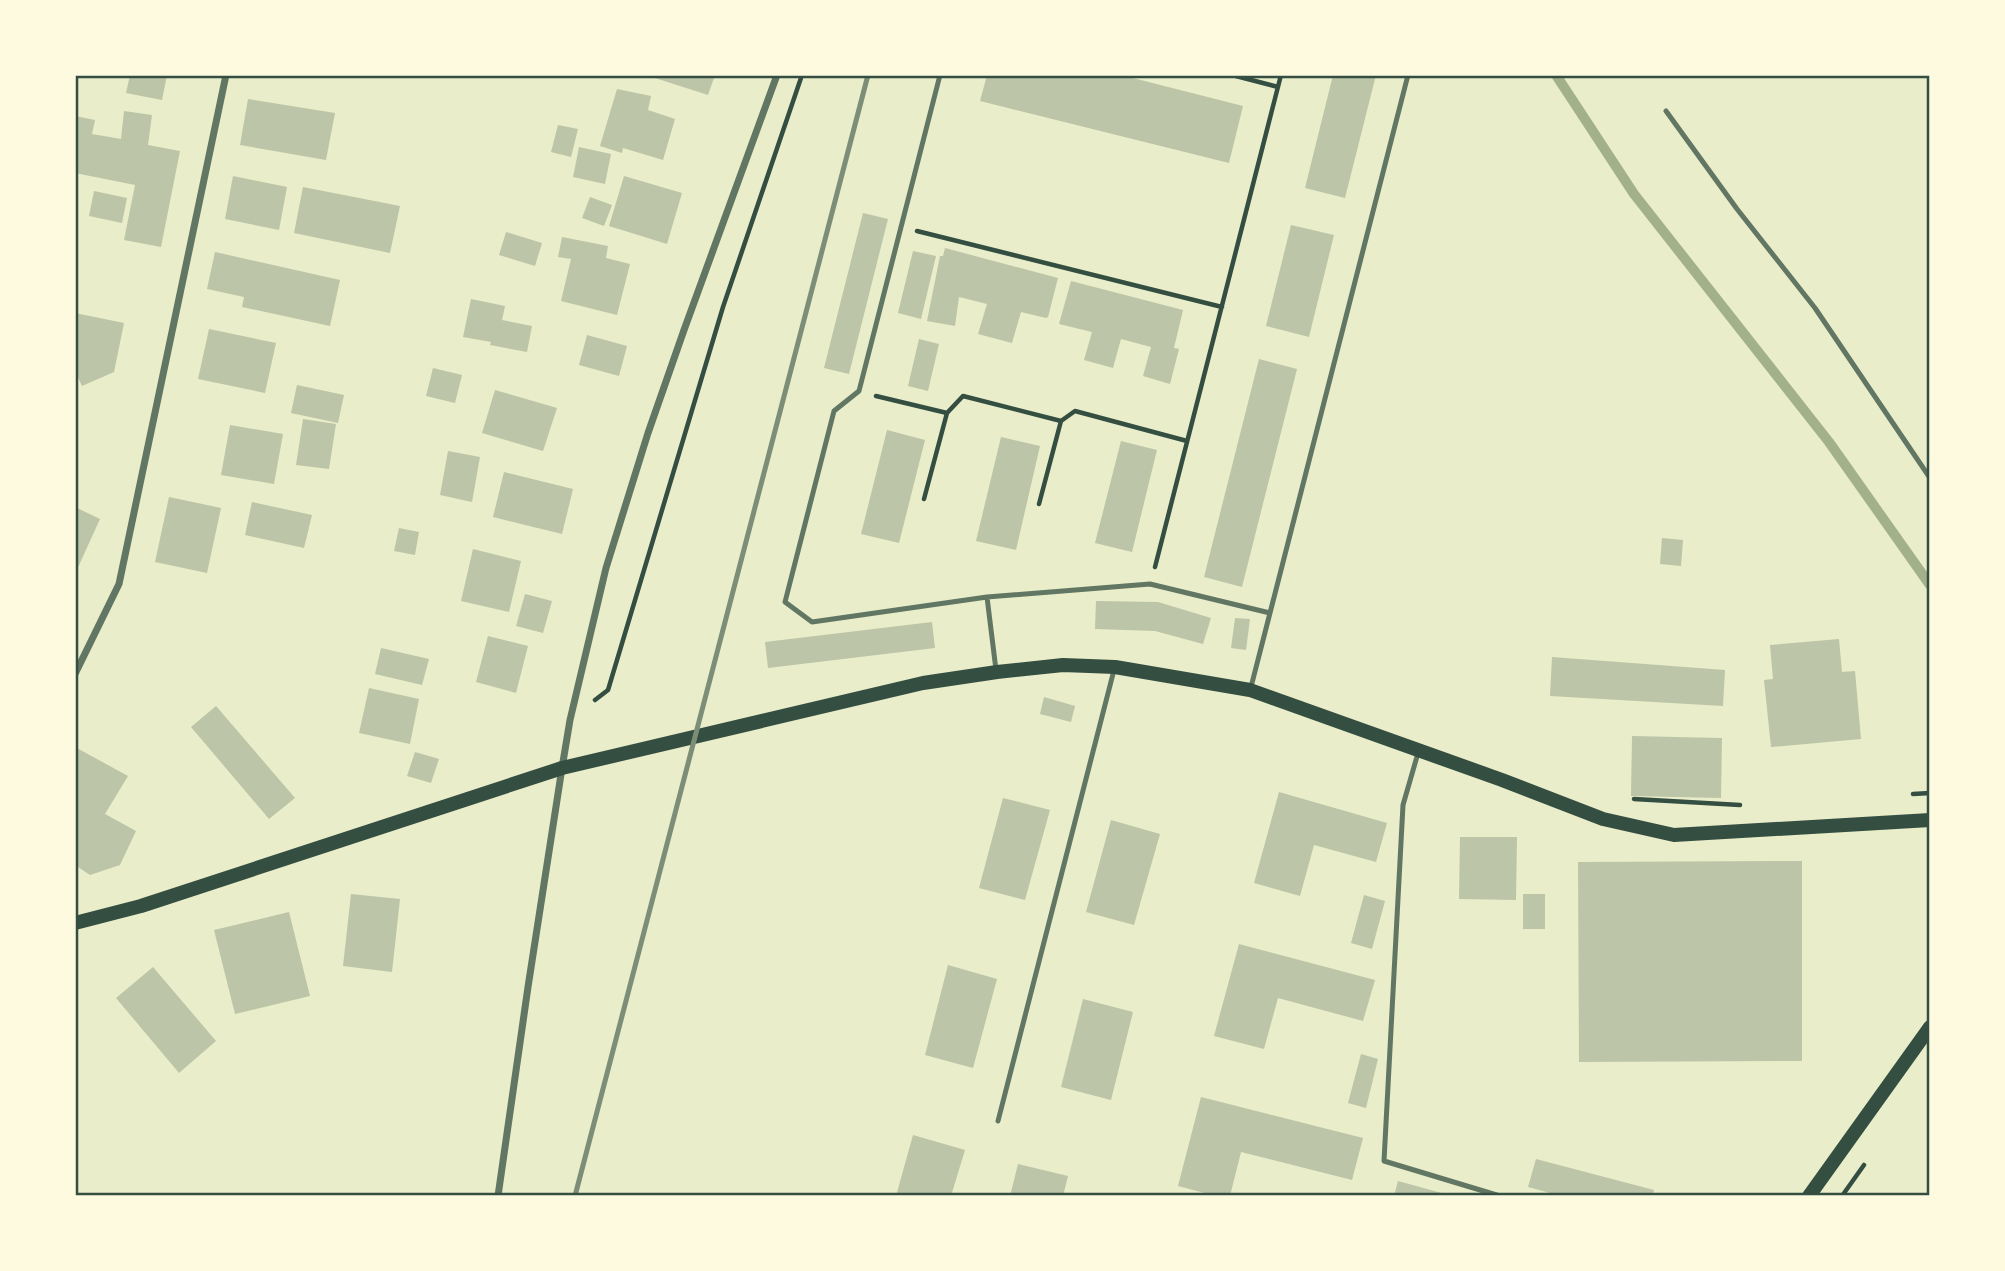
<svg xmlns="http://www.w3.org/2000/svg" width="2005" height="1271" viewBox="0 0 2005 1271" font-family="Rubik,sans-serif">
<rect width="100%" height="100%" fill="#e9edc9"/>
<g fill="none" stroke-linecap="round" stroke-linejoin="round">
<!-- stream -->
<path stroke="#a3b18a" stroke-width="10" d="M1556,75l78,119 195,248 101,143"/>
</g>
<!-- building -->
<path fill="#bcc5a7" d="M130,75h37l-5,25 -36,-7z
M656,75h59l-7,20 -53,-17z
M987,75h134l122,31 -14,57 -249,-62z
M1333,75h43l-31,123 -40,-10z
M617,89l34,7 -3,14 27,9 -12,41 -40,-12 -1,5 -22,-7z
M248,99l87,14 -9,47 -86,-15z
M124,111l28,4 -4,30 32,6 -19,96 -37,-7 11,-55 -60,-12v-57l20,4 -3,14 29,5z
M558,125l20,4 -7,28 -20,-5z
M579,147l32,7 -6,30 -32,-7z
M233,176l54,11 -8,43 -54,-11z
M624,176l58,17 -15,51 -58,-18z
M303,187l97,19 -10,47 -96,-20z
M94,191l33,7 -5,25 -33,-7z
M590,197l22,8 -8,21 -22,-8z
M863,213l25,6 -39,155 -25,-6z
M1291,225l43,10 -25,102 -43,-11z
M506,232l36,11 -7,23 -36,-11z
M562,237l46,9 -2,12 24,6 -13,51 -56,-14 10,-42 -13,-2z
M945,248l113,30 -10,39 -2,1 -25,-6 -9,31 -34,-9 9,-30 -28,-7 -4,29 -28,-5 13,-65h3z
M913,251l23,5 -15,63 -23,-6z
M215,252l125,28 -10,46 -88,-19 2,-10 -37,-8z
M1071,281l112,29 -9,38 5,1 -9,35 -27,-8 8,-29 -30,-8 -8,29 -29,-8 8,-28 -33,-8z
M471,299l34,7 -3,14 30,6 -5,26 -37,-7 1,-3 -28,-5z
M75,313l49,10 -10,49 -32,14 -7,-15z
M209,329l67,14 -11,50 -67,-14z
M587,335l40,11 -8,30 -40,-11z
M919,339l20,5 -11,47 -20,-5z
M1259,359l38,10 -55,218 -38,-10z
M433,368l29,7 -7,28 -29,-7z
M297,385l47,10 -6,28 -47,-10z
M495,390l62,18 -14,43 -61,-18z
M303,419l33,5 -7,45 -33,-4z
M230,425l53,9 -9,50 -53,-9z
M887,430l38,10 -26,103 -38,-9z
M1001,437l39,9 -24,104 -40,-9z
M1121,441l36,9 -25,102 -37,-9z
M448,451l32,6 -8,45 -32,-7z
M504,472l69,17 -11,45 -69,-17z
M169,497l52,11 -14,65 -52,-11z
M252,502l60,13 -8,33 -59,-13z
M75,507l25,12 -25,55z
M399,528l20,4 -4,23 -21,-4z
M1662,538l21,2 -2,26 -21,-2z
M473,549l48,12 -12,51 -48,-11z
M525,594l27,7 -9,32 -27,-7z
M1096,601l62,1 53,16 -8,26 -48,-13 -60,-2z
M1235,618l15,1 -4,31 -15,-2z
M932,622l3,26 -167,20 -3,-26z
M488,636l40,10 -12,47 -40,-11z
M1839,639l3,33 13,-1 6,68 -90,8 -7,-67 9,-1 -3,-34z
M381,648l48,11 -7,26 -47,-11z
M1552,657l173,13 -2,36 -173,-10z
M369,688l50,11 -9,45 -51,-11z
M1044,697l31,9 -4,16 -31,-8z
M216,706l79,92 -26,21 -78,-92z
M1632,736l90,2 -1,60 -90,-2z
M75,747l53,29 -23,38 31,17 -16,34 -30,10 -12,-8 -3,6z
M415,752l24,7 -8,24 -24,-7z
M1279,792l108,31 -11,39 -62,-17 -14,51 -46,-13z
M1003,798l47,12 -25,90 -46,-12z
M1111,820l49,14 -26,91 -48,-13z
M1460,837h57l-1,63 -57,-1z
M1802,861v200l-223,1 -1,-200z
M351,894l49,5 -8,73 -49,-6z
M1523,894h22v35h-22z
M1364,895l21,6 -13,48 -21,-6z
M289,912l21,84 -75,18 -21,-84z
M1239,944l136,36 -12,41 -85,-23 -14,51 -50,-13z
M948,965l49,14 -24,89 -48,-13z
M153,967l63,74 -37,32 -63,-75z
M1083,999l50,13 -22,88 -50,-13z
M1361,1054l17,5 -12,49 -18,-5z
M1201,1097l162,41 -11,42 -111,-28 -11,44h-14l-38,-10z
M913,1135l52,15 -14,46h-55z
M1536,1159l118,31 -2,6h-91l-33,-9z
M1018,1164l50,12 -5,20h-53z
M1398,1181l51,14 -1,1h-54z"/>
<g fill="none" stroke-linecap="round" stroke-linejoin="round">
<!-- path -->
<path stroke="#344e41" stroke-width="4.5" d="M1232,75l46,12
M917,231l305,76
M876,396l71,17 16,-17 98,25 14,-10 112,30
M924,499l23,-86
M1039,504l22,-83
M1155,567l126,-492
M595,700l13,-10 115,-383 79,-232
M1913,794l17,-1
M1634,799l106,6
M1842,1196l22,-31"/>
<!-- service -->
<path stroke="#617663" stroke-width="5" d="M940,75l-81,316 -25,20 -49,191 27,20 175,-25 163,-13 120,29
M1666,111l71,98 78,99 115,170
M987,597l9,73
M1251,687l157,-612
M1418,753l-15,52 -19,356 116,35
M998,1121l116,-451"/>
<!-- minor -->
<path stroke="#617663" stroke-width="7" d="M75,674l44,-90 107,-509
M498,1196l30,-209 34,-219 8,-48 36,-152 42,-135 36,-103 93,-255"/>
<!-- secondary -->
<path stroke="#344e41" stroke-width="14" d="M75,923l66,-17 421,-138 361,-85 74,-11 66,-7 52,2 135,23 252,90 101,39 71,16 256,-15
M1809,1196l121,-169"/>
<!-- rail -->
<path stroke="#7c8e77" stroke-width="5" d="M575,1196l293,-1121"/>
</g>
<!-- border -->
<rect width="2005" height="1271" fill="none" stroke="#fefae0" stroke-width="154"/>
<rect x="77" y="77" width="1851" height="1117" fill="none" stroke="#344e41" stroke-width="2.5"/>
</svg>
